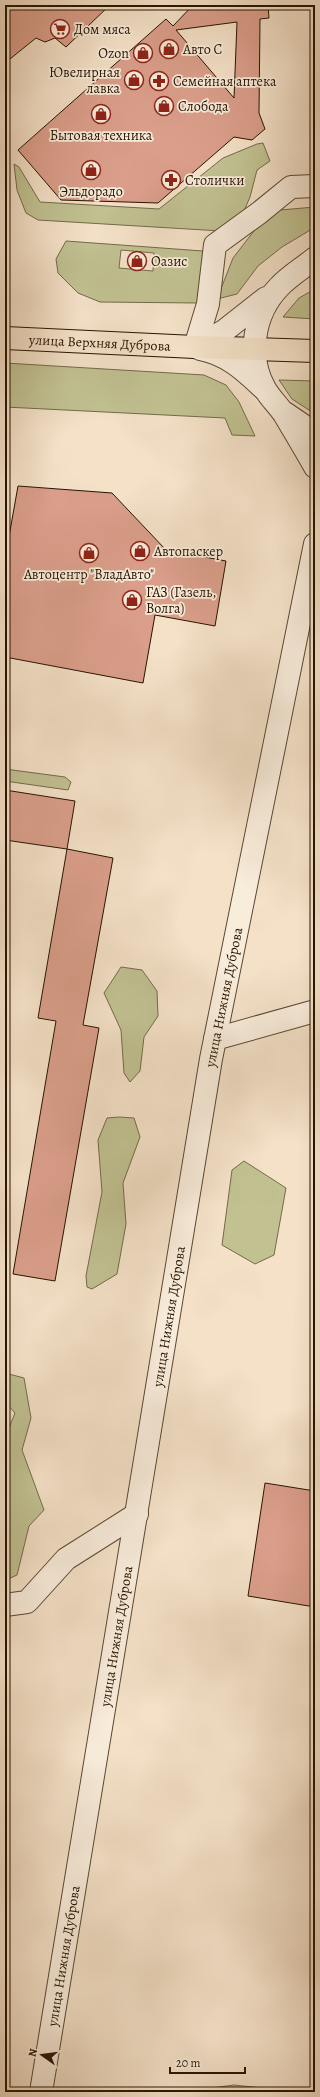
<svg xmlns="http://www.w3.org/2000/svg" width="320" height="2097" viewBox="0 0 320 2097" font-family="Alegreya,serif">
<rect width="100%" height="100%" fill="#f4e1c8"/>
<filter id="stains"><feTurbulence type="fractalNoise" baseFrequency=".005" numOctaves="4"/><feColorMatrix values="0 0 0 0 .2 0 0 0 0 .09 0 0 0 0 .02 0 0 0 .5 -.17"/></filter>
<radialGradient id="worn" r=".72"><stop offset=".6" stop-color="#630" stop-opacity="0"/><stop offset="1" stop-color="#630" stop-opacity=".3"/></radialGradient>
<!-- green -->
<path fill="#c1c192" stroke="#746a49" fill-rule="evenodd" d="M263,143l7,18 -13,9 -7,27 -10,23 -19,11 -183,-11 -12,-7 -9,-23 -3,-26 5,3 21,35 119,7 64,-51 34,-14z
M315,207v18l-3,4 -30,18 -24,19 -21,28 -20,5 16,-41 24,-31 23,-17z
M66,241l137,10 2,27 -8,25 -97,-1 -22,-9 -20,-20 -2,-14zM121,250l33,3 -1,18 -34,-3z
M315,289v30l-32,-2 16,-19z
M5,363l199,12 22,10 13,17 16,34 -23,-1 -7,-17 -220,-11z
M279,380l36,1v33l-23,-15z
M5,769l60,8 6,5 -3,8 -63,-9z
M121,967l21,3 15,21 1,25 -14,21 -4,34 -10,11 -6,-9 -3,-43 -17,-37z
M119,1117l15,1 6,19 -17,46 3,41 -9,50 -25,15 -5,-2 -1,-11 16,-84 -4,-52 9,-22z
M244,1161l42,27 -12,67 -19,9 -33,-19 10,-75z
M5,1373l19,5 7,40 -9,32 22,60 -15,16 -12,49 -9,4 -3,-5v-71l3,-28 -3,-3v-34l10,-25 -10,-11z
M234,2085l65,7h-98l3,-3z"/>
<!-- building -->
<path fill="#da9e8a" stroke="#271400" fill-rule="evenodd" d="M5,5h105l-44,42 -11,-9 -10,4 -9,-4 -31,25z
M193,5h75l1,13 -9,1 -1,94 6,16 -13,11 -18,-3 -76,66 -97,-3 -43,-50 148,-131 7,7zM237,22l-3,76 -58,-68z
M18,486l94,7 54,57 60,11 -11,65 -60,-11 -12,68 -138,-26v-98z
M5,790l70,11 -8,48 -62,-9z
M67,849l46,9 -30,167 16,3 -44,253 -42,-7 43,-253 -18,-3z
M265,1483l50,8v116l-67,-11z"/>
<g fill="none" stroke-linecap="round" stroke-linejoin="round">
<!-- minor casing -->
<g stroke="#5a4732" stroke-width="24">
<g id="minor">
<path d="M315,258c-12,10 -26,18 -36,29 -26,27 -32,70 -14,102 5,9 13,16 19,25 10,17 21,35 31,53"/>
<path d="M195,347l13,-43 7,-59 44,-32 32,-26 24,-1"/>
<path d="M195,347l29,-16 42,-33"/>
<path d="M200,349c27,5 44,21 63,39"/>
<path d="M285,413l22,15 8,2"/>
<path d="M215,1039l100,-28"/>
<path d="M5,1605l22,-3 39,-43 71,-45"/>
<path id="s1" d="M41,2092l170,-1033 104,-515"/>
</g>
</g>
<!-- major casing -->
<g stroke="#271400" stroke-width="24">
<g id="major">
<path id="s2" d="M5,338l190,9 120,4"/>
</g>
</g>
<!-- minor -->
<use href="#minor" stroke="#f8ecdb" stroke-width="22"/>
<!-- major -->
<use href="#major" stroke="#f4e1c8" stroke-width="22"/>
</g>
<!-- icons -->
<defs>
<g id="supermarket-ring" transform="scale(1)"><circle r="9.5" fill="#f8ecdb" stroke="#8f2418" stroke-width="1.5"/><path d="M-6-5.5h2.5l.6 2H6L4.5 2H-2.5L-4.4-4H-6ZM-1.5 3.2a1.3 1.3 0 1 0 .1 0ZM3 3.2a1.3 1.3 0 1 0 .1 0Z" fill="#8f2418"/></g>
<g id="shop-ring" transform="scale(1)"><circle r="9.5" fill="#f8ecdb" stroke="#8f2418" stroke-width="1.5"/><path d="M-5-2.5h2.3a2.7 3.5 0 0 1 5.4 0H5L5.5 6h-11ZM-1.5-2.5h3a1.5 2.3 0 0 0-3 0Z" fill="#8f2418"/></g>
<g id="pharmacy-ring" transform="scale(1)"><circle r="9.5" fill="#f8ecdb" stroke="#8f2418" stroke-width="1.5"/><path d="M-2-6h4v4h4v4h-4v4h-4v-4h-4v-4h4Z" fill="#8f2418"/></g>
</defs>
<g fill-rule="evenodd">
<use href="#supermarket-ring" x="60" y="29"/>
<use href="#shop-ring" x="169" y="49"/>
<use href="#shop-ring" x="143" y="53"/>
<use href="#shop-ring" x="134" y="80"/>
<use href="#pharmacy-ring" x="159" y="81"/>
<use href="#shop-ring" x="164" y="106"/>
<use href="#shop-ring" x="101" y="114"/>
<use href="#shop-ring" x="91" y="170"/>
<use href="#pharmacy-ring" x="171" y="180"/>
<use href="#shop-ring" x="137" y="261"/>
<use href="#shop-ring" x="140" y="551"/>
<use href="#shop-ring" x="89" y="553"/>
<use href="#shop-ring" x="132" y="600"/>
</g>
<g text-anchor="middle" stroke-width="3.5" stroke-linejoin="round" paint-order="stroke">
<!-- poi labels -->
<g font-size="14" fill="#271400" stroke="#f8ecdb" text-anchor="start">
<text x="74" y="34">Дом мяса</text>
<text x="183" y="54">Авто С</text>
<text x="129" y="58" text-anchor="end">Ozon</text>
<text x="120" y="77" text-anchor="end">Ювелирная<tspan x="120" dy="16">лавка</tspan></text>
<text x="173" y="86">Семейная аптека</text>
<text x="178" y="111">Слобода</text>
<text x="101" y="140" text-anchor="middle">Бытовая техника</text>
<text x="185" y="185">Столички</text>
<text x="91" y="196" text-anchor="middle">Эльдорадо</text>
<text x="151" y="266">Оазис</text>
<text x="154" y="556">Автопаскер</text>
<text x="89" y="579" text-anchor="middle">Автоцентр "ВладАвто"</text>
<text x="146" y="597">ГАЗ (Газель,<tspan x="146" dy="16">Волга)</tspan></text>
</g>
<!-- street labels -->
<g font-size="14" fill="#271400" stroke="#f8ecdb">
<text dy="5" stroke="none"><textPath href="#s2" startOffset="95">улица Верхняя Дуброва</textPath></text>
<text dy="5" stroke="none"><textPath href="#s1" startOffset="1110">улица Нижняя Дуброва</textPath></text>
<text dy="5" stroke="none"><textPath href="#s1" startOffset="786">улица Нижняя Дуброва</textPath></text>
<text dy="5" stroke="none"><textPath href="#s1" startOffset="462">улица Нижняя Дуброва</textPath></text>
<text dy="5" stroke="none"><textPath href="#s1" startOffset="138">улица Нижняя Дуброва</textPath></text>
</g>
</g>
<!-- margin -->
<rect width="320" height="2097" fill="none" stroke="#f4e1c8" stroke-width="20"/>
<rect x="6" y="6" width="308" height="2085" fill="none" stroke="#271400" stroke-width="2"/>
<rect x="10" y="10" width="300" height="2077" fill="none" stroke="#271400"/>
<!-- north arrow -->
<g transform="translate(42 2055) rotate(284)" stroke="#f8ecdb" stroke-width="3" paint-order="stroke">
<path d="M0-3L7 15L0 10L-7 15Z" fill="#271400"/>
<text y="-6" font-size="11" font-weight="bold" text-anchor="middle" fill="#271400">N</text>
</g>
<!-- scale -->
<path d="M170 2067v6h75v-6" fill="none" stroke="#271400" stroke-width="2"/>
<text x="176" y="2067" font-size="12" fill="#271400" stroke="#f8ecdb" stroke-width="3" paint-order="stroke">20 m</text>
<rect width="100%" height="100%" filter="url(#stains)"/>
<rect width="100%" height="100%" fill="url(#worn)"/>
</svg>
